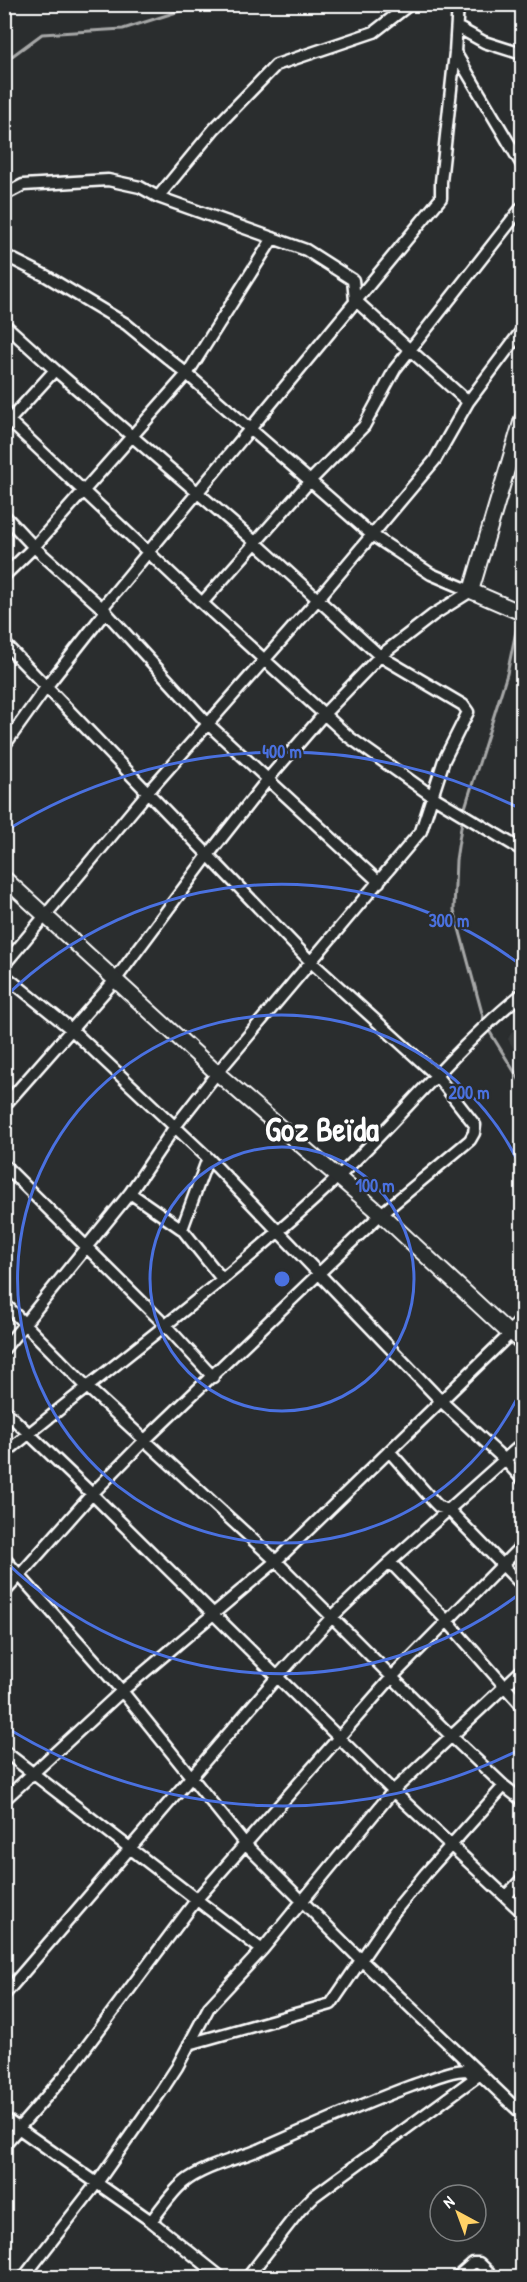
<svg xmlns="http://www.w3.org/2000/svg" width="527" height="2282" viewBox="0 0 527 2282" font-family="'Patrick Hand',sans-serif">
<rect width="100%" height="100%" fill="#2a2d2e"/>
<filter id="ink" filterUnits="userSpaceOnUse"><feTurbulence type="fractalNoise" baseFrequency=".0167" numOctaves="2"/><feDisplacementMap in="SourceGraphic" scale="12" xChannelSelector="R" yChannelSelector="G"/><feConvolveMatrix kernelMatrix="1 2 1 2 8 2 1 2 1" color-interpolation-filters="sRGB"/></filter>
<g filter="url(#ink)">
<!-- built -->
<path fill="#373a3b" d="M522,1015v48l-14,-24z"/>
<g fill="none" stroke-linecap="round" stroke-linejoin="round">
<!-- stream -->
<path stroke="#a6a7a7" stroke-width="3" d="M4,62l38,-28 81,-5 79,-25
M485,1024l-31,-114 2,-50 7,-46 44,-140 12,-57
M488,1029l34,55"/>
<!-- street casing -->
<g stroke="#fff" stroke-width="15">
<path id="street" d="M457,27l27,15 38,12
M455,52l67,113
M4,195l19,-10 85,-5 32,7 18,10 148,53 47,30 2,20 55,50 112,-143
M158,197l56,-68 62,-64 98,-33 36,-28
M4,255l42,21 80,48 61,50 185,161 59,39 40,17
M4,324l51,46 200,172 125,114 83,49 5,7 -24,48 -23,71 -204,242 -43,55 -44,65 -126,156
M4,416l198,187 147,134 83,59 90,54
M5,425l50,-55
M4,515l30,32 68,61 106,116 171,158
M4,576l30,-29 153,-173 86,-136
M202,603l108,-122 54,-55 31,-57 15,-19 58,52
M102,608l339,-410v-16l14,-130 3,-48
M4,643l306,318 126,114 39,50 -1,8 -4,7 -89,74 -236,226 -53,54 -88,99
M4,746l43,-60 59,-75
M4,965l144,-173 170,-193 117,-139 33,-58 54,-72
M4,975l67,54 137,129 233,243 64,59 17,19
M4,1106l112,-127 93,-125 59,-75 56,-65 56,-58 53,-41 38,-24
M4,1165l162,161 47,51
M130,1193l52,36 40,50
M182,1229l26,-71
M4,1303l83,84 189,174 175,175 53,50 18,14
M4,1410l88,84 301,297 129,121
M389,1451l45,51 5,5 10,3 73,75
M4,1454c111,-91 228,-176 332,-275 64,-60 118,-130 186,-185
M4,1558l118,133 124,154 114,114 162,155
M390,1562l58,60 74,84
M4,1751l258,199 131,-159 129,-121
M4,1800l118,-109 154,-130 234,-227 12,11
M506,1896l16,-17
M4,1995l273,-318 55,-60 58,-55 132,-118
M189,2044l142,-40 63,-92 32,-39 78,-87
M4,2118l147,103 71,57
M4,2145l62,-71 131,-175 196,-223 129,-131
M151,2221c10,-12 20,-28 32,-38 19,-16 53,-24 76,-33 51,-22 100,-45 152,-64 18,-6 38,-16 57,-16l5,6
M23,2278l74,-95 65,-93 15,-23 32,-60 53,-57
M247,2278l53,-68 14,-14 165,-121
M456,2278l17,-15h6l16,15"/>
</g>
<!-- secondary casing -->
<g stroke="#fff" stroke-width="18">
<path id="secondary" d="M522,419l-51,172 51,22
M4,878l213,195 164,141 129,120 12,-13"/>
</g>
<!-- street -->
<use href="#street" stroke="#2a2d2e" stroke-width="10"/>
<!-- secondary -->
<use href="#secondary" stroke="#2a2d2e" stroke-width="14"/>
</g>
</g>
<!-- distance rings -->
<g fill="none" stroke="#4a71e0" stroke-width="3">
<circle cx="282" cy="1279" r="132"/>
<path d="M522 1388A264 264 0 1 1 522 1170"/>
<path d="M522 1592A395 395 0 0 1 5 1561M5 997A395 395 0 0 1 522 966"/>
<path d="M521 1749A527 527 0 0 1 7 1728M7 830A527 527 0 0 1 521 809"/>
</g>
<g text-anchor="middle" stroke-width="4.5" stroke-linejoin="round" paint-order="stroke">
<!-- town labels -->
<g font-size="33" font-weight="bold" fill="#fff" stroke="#2a2d2e">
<text x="322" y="1141">Goz Beïda</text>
</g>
</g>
<circle cx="282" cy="1279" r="9" fill="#4a71e0" stroke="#2a2d2e" stroke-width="3"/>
<g font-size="18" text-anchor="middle" font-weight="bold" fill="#4a71e0" stroke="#2a2d2e" stroke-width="4.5" stroke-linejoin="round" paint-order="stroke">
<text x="282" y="758">400 m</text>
<text x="449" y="927">300 m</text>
<text x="469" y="1099">200 m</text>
<text x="375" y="1192">100 m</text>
</g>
<!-- margin -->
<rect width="527" height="2282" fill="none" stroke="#2a2d2e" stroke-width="24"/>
<rect x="12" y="12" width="503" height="2258" fill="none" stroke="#fff" stroke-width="2" filter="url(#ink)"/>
<!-- north arrow -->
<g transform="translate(458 2213) rotate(319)"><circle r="28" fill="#2a2d2e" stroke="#7f8182" stroke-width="1.5"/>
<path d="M0-4.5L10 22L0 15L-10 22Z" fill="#ffd166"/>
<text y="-9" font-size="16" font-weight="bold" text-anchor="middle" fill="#ffffff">N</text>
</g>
</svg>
